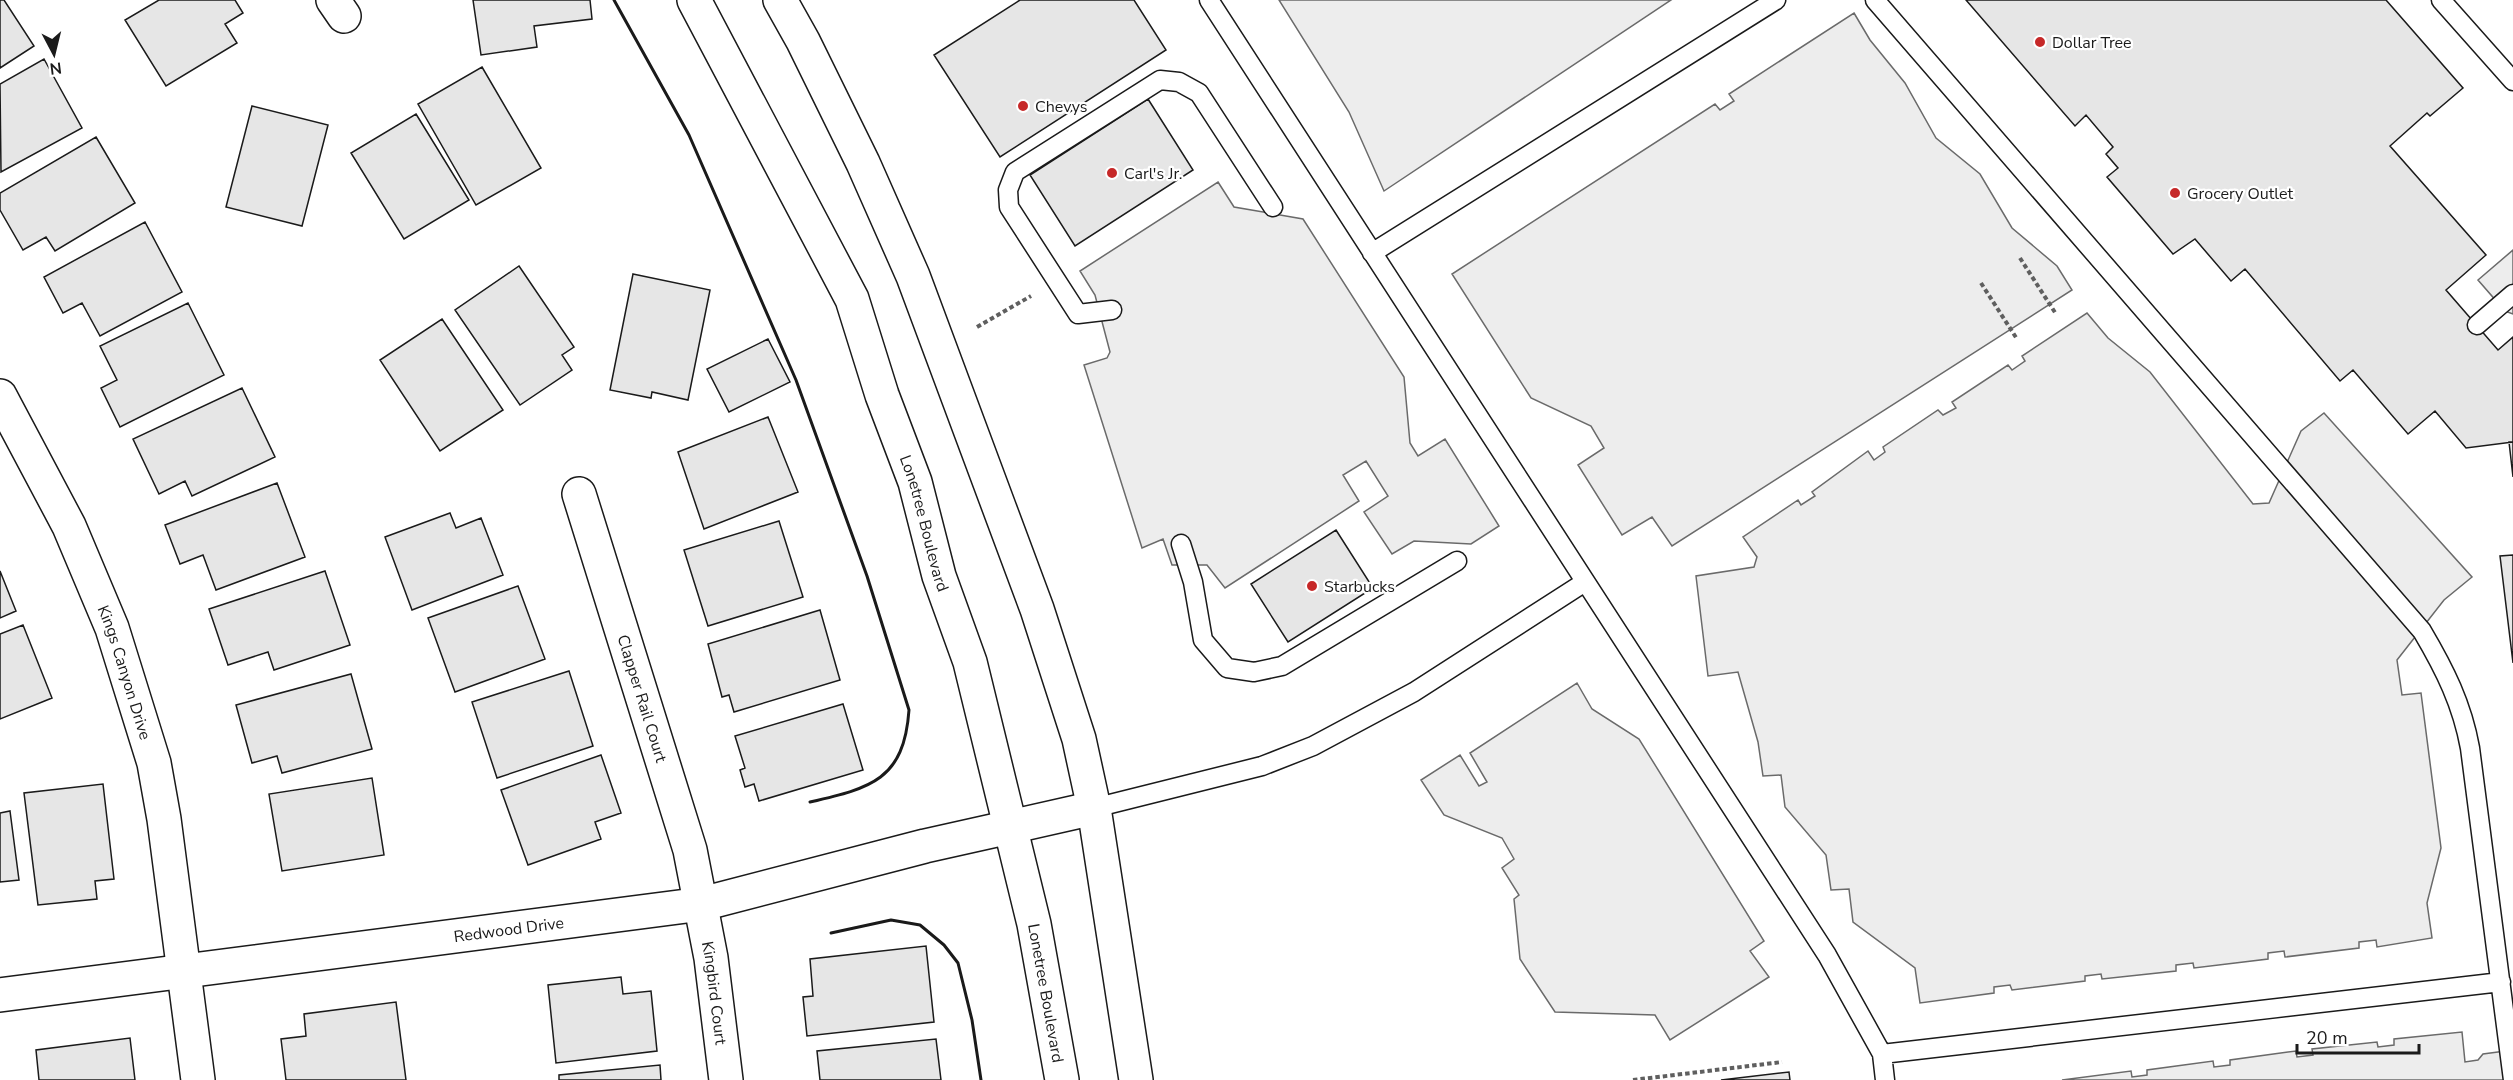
<svg xmlns="http://www.w3.org/2000/svg" width="2513" height="1080" viewBox="0 0 2513 1080" font-family="'Nunito Sans',sans-serif">
<rect width="100%" height="100%" fill="#fff"/>
<!-- built -->
<path fill="#ededed" stroke="#6a6a6a" stroke-width="1.5" d="M1279,0h392l-287,191 -35,-79z
M1854,13l16,27 35,43 31,55 44,36 32,54 45,38 15,24 -400,256 -20,-29 -30,18 -44,-70 26,-17 -13,-22 -60,-28 -79,-124 263,-170 5,6 14,-9 -5,-7z
M1218,182l16,25 69,12 101,158 6,66 8,13 27,-17 54,87 -28,18 -57,-3 -22,13 -28,-42 24,-16 -22,-35 -23,14 16,26 -134,87 -18,-23h-35l-9,-26 -21,9 -58,-183 23,-7 3,-6 -15,-57 -15,-24z
M2513,250v64l-8,-3 -27,-31z
M2087,313l21,25 42,34 103,132 16,-1 32,-72 23,-18 148,164 -28,23 -47,60 5,35 19,-2 20,155 -14,55 5,35 -55,9 -1,-7 -17,2v6l-74,9 -1,-6 -16,2v6l-74,9 -1,-5 -17,2v6l-74,8 -1,-5 -16,2v5l-73,9 -2,-5 -16,2v6l-74,10 -5,-35 -62,-46 -4,-33 -18,1 -5,-35 -41,-48 -4,-32 -18,1 -5,-34 -20,-70 -30,4 -12,-100 58,-9 3,-10 -14,-20 55,-37 3,5 14,-9 -3,-4 56,-41 6,9 11,-8 -2,-5 55,-37 5,5 13,-7 -4,-6 56,-37 4,5 13,-9 -3,-5z
M1577,683l15,26 47,30 125,202 -14,10 19,26 -99,63 -15,-25 -100,-3 -35,-53 -6,-60 5,-4 -17,-27 12,-9 -12,-21 -58,-23 -23,-35 39,-25 19,31 8,-4 -17,-29z
M2462,1032l3,30 13,-2 5,-6 30,-4v30h-451l69,-9 1,6 15,-2v-5l66,-9 1,6 16,-2v-5l66,-9 1,6 16,-2 -1,-6 65,-7 1,5 16,-2v-6z"/>
<!-- building -->
<path fill="#e6e6e6" stroke="#1a1a1a" stroke-width="1.5" d="M0,0h4l30,46 -34,22z
M159,0h76l8,13 -18,11 12,19 -71,43 -41,-66z
M473,0h117l2,19 -58,7 3,21 -56,8z
M1020,0h114l32,50 -166,107 -66,-102z
M1966,0h420l77,88 -33,28 -3,-3 -37,33 96,109 -40,35 52,60 15,-13v105l-47,6 -31,-37 -27,23 -55,-64 -13,11 -95,-112 -14,12 -36,-42 -22,15 -66,-77 11,-9 -12,-14 7,-7 -27,-32 -11,11z
M44,59l38,69 -81,44 -1,-88z
M482,67l59,101 -65,37 -58,-101z
M1148,99l45,71 -118,76 -45,-71z
M252,106l76,19 -26,101 -76,-19z
M416,114l53,86 -65,39 -53,-86z
M96,137l39,66 -80,48 -9,-14 -23,13 -23,-40v-17z
M145,222l37,70 -82,44 -18,-33 -19,10 -19,-36z
M519,266l55,81 -12,8 10,15 -52,35 -65,-95z
M633,274l77,16 -22,110 -36,-8 -1,6 -41,-8z
M188,303l36,72 -104,52 -19,-39 16,-8 -17,-34z
M442,319l61,91 -63,41 -60,-91z
M768,339l22,43 -61,30 -22,-43z
M242,388l33,69 -83,39 -7,-15 -26,13 -26,-55z
M768,417l30,75 -94,37 -26,-77z
M2509,442h4v35z
M277,483l28,74 -89,33 -13,-35 -23,9 -15,-39z
M450,513l6,15 25,-10 22,57 -91,35 -27,-73z
M779,521l24,76 -95,29 -24,-76z
M1336,530l37,58 -85,54 -37,-58z
M2513,555v108l-13,-107z
M0,571l16,40 -16,7z
M325,571l25,74 -76,25 -6,-18 -40,13 -19,-56z
M518,586l27,73 -90,33 -27,-74z
M820,610l20,70 -106,32 -5,-17 -7,2 -14,-53z
M23,625l29,73 -52,21v-85z
M569,671l24,75 -96,32 -25,-76z
M351,674l21,75 -90,24 -5,-17 -25,7 -16,-58z
M843,704l20,66 -104,31 -5,-17 -9,3 -5,-17 5,-2 -10,-32z
M601,755l20,58 -26,9 6,17 -73,26 -27,-75z
M372,778l12,77 -102,16 -13,-77z
M103,784l11,95 -19,2 2,18 -59,6 -14,-112z
M10,811l9,69 -19,2v-69z
M926,946l8,76 -127,14 -4,-39 10,-1 -3,-37z
M621,977l2,17 28,-3 6,60 -101,12 -8,-78z
M396,1002l10,78h-120l-5,-41 25,-3 -2,-22z
M130,1038l5,42h-96l-3,-30z
M936,1039l5,41h-121l-3,-29z
M660,1065l1,15h-102v-5z
M1789,1072l1,8h-69z"/>
<g fill="none" stroke-linecap="round" stroke-linejoin="round">
<!-- service casing -->
<g stroke="#1a1a1a" stroke-width="21">
<path id="service" d="M1209,0l618,955 55,99 3,26
M1875,0l547,631c23,39 40,73 48,117l43,332
M2441,0l72,81
M1372,253l404,-253
M1112,310l-34,4 -69,-107 -1,-17 7,-18 145,-92 19,2 20,11 74,114
M2477,325l36,-31
M1181,544l12,38 10,58 24,28 27,4 28,-6 175,-105
M1094,808l168,-42 51,-20 101,-54 171,-110
M1882,1054l619,-72"/>
</g>
<!-- minor casing -->
<g stroke="#1a1a1a" stroke-width="36">
<g id="minor">
<path d="M333,0l11,16"/>
<path id="s1" d="M0,396l69,130 43,102 42,135 10,56 34,261"/>
<path id="s2" d="M579,494l111,356 21,108 15,122"/>
<path id="s3" d="M0,995l702,-91 223,-58 85,-19"/>
</g>
</g>
<!-- secondary casing -->
<g stroke="#1a1a1a" stroke-width="36">
<g id="secondary">
<path id="s4" d="M694,0l158,299 30,96 33,87 24,94 31,86 64,262 28,156"/>
<path d="M780,0l23,41 60,122 50,113 124,333 42,130 15,69 42,272"/>
<path d="M1010,827l84,-19"/>
</g>
</g>
<!-- path -->
<path stroke="#5f5f5f" stroke-width="4" stroke-dasharray="4.5 3" stroke-linecap="butt" d="M2020,258l36,56
M1981,283l36,56
M977,327l54,-31
M1633,1080l149,-18"/>
<!-- service -->
<use href="#service" stroke="#fff" stroke-width="18"/>
<!-- minor -->
<use href="#minor" stroke="#fff" stroke-width="33"/>
<!-- secondary -->
<use href="#secondary" stroke="#fff" stroke-width="33"/>
<!-- wall -->
<path stroke="#1a1a1a" stroke-width="3" d="M614,0l75,135 107,245 71,196 42,134c-5,70 -38,78 -99,92
M831,933l60,-13 29,5 24,20 14,18 14,57 9,60"/>
</g>
<!-- markers -->
<g fill="#c62828" stroke="#fff" stroke-width="2">
<circle cx="2040" cy="42" r="6"/>
<circle cx="1023" cy="106" r="6"/>
<circle cx="1112" cy="173" r="6"/>
<circle cx="2175" cy="193" r="6"/>
<circle cx="1312" cy="586" r="6"/>
</g>
<g text-anchor="middle" stroke-width="4.5" stroke-linejoin="round" paint-order="stroke">
<!-- poi labels -->
<g font-size="16" fill="#1a1a1a" stroke="#fff" text-anchor="start">
<text x="2052" y="48">Dollar Tree</text>
<text x="1035" y="112">Chevys</text>
<text x="1124" y="179">Carl's Jr.</text>
<text x="2187" y="199">Grocery Outlet</text>
<text x="1324" y="592">Starbucks</text>
</g>
<!-- street labels -->
<g font-size="16" fill="#1a1a1a" stroke="#fff">
<text dy="6" stroke="none"><textPath href="#s4" startOffset="574">Lonetree Boulevard</textPath></text>
<text dy="6" stroke="none"><textPath href="#s1" startOffset="304">Kings Canyon Drive</textPath></text>
<text dy="6" stroke="none"><textPath href="#s2" startOffset="214">Clapper Rail Court</textPath></text>
<text dy="6" stroke="none"><textPath href="#s3" startOffset="513">Redwood Drive</textPath></text>
<text dy="6" stroke="none"><textPath href="#s2" startOffset="518">Kingbird Court</textPath></text>
<text dy="6" stroke="none"><textPath href="#s4" startOffset="1060">Lonetree Boulevard</textPath></text>
</g>
</g>
<!-- north arrow -->
<g transform="translate(54 54) rotate(173)" stroke="#ffffff" stroke-width="4.5" paint-order="stroke">
<path d="M0-4.5L10 22L0 15L-10 22Z" fill="#1a1a1a"/>
<text y="-9" font-size="16" font-weight="bold" text-anchor="middle" fill="#1a1a1a">N</text>
</g>
<!-- scale -->
<path d="M2297 1044v9h122v-9" fill="none" stroke="#1a1a1a" stroke-width="3"/>
<text x="2306" y="1044" font-size="18" fill="#1a1a1a" stroke="#ffffff" stroke-width="4.5" paint-order="stroke">20 m</text>
</svg>
